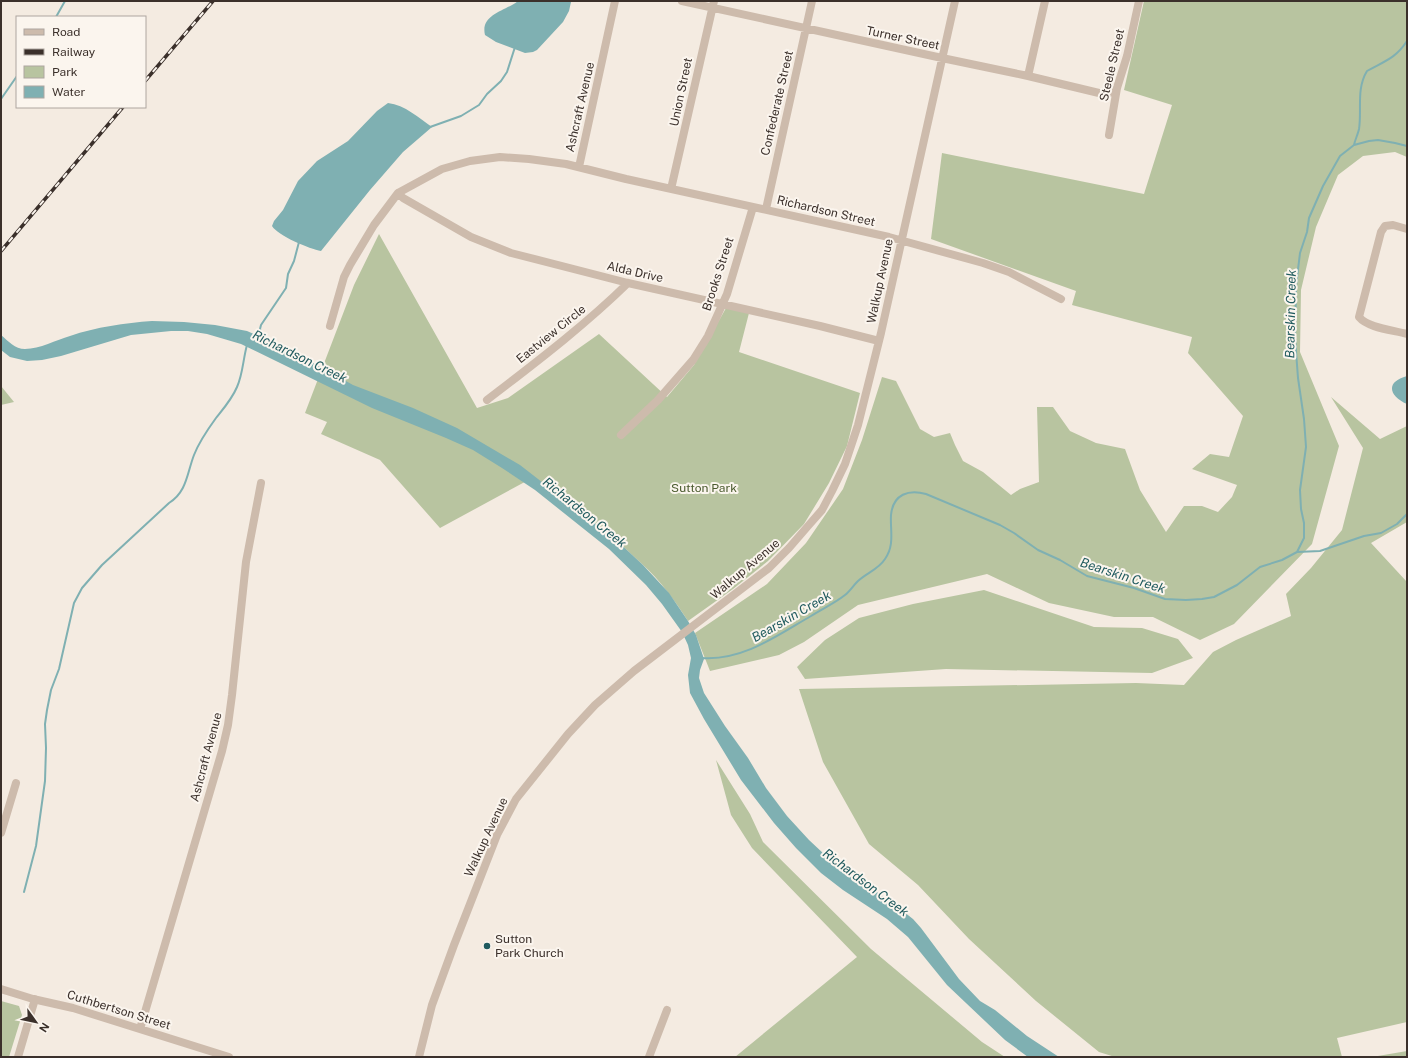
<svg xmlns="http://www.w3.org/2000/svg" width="1408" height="1058" viewBox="0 0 1408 1058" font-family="'Public Sans',sans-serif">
<rect width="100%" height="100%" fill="#f4ebe1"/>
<!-- green -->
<path fill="#b8c4a0" d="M1144,1h263v156l-12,-5 -32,4 -25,19 -22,52 -15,63 -1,62 39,94 -27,98 -78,80 -34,16 -47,-23h-39l-65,-14 -62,-29 -129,31 -54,37 -25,13 -69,16 -15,-38 72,-49 39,-41 37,-54 19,-49 20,-63 14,4 24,48 14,8 16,-4 5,12 8,16 20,11 28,23 9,-6 19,-7 -2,-75h16l17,24 26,12 29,6 15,41 26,42 18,-26h18l16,6 14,-15 5,-12 -45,-16 18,-15 19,3 14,-41 -55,-63 4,-16 -120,-32 4,-14 -145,-52 11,-86 202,41 28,-89 -48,-15z
M379,234l98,174 31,-10 91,-64 68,63 27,-32 32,-57 23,5 -10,39 121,41 -13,53 -18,37 -25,41 -36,37 -35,28 -45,32c-13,-20 -27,-40 -46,-57 -33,-32 -71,-59 -108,-87l-94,51 -60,-68 -59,-26 6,-12 -22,-9 49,-128z
M1,386l13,16 -13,3z
M1331,397l49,42 27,-13v96l-36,21 36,39v440l-70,16 5,19h-227l-16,-5 -63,-51 -67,-62 -51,-54 -49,-41 -46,-82 -24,-73 337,-6 48,2 29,-33 23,-12 55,-24 -5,-22 25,-26 31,-38 21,-82z
M984,590l110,37 48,1 36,11 15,19 -41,15 -206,-4 -141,10 -8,-12 28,-27 34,-22 54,-14z
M716,760l34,54 13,28 108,107 111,93 23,15h-270l122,-100 -105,-109 -21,-33z
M1,1001l18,5 3,9 -13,42h-8z
M1407,1051v6h-35z"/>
<!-- water -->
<path fill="#7fb0b2" d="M518,1l53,1 -2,9 -6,11 -26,28 -4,2 -8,1 -29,-11 -11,-7c-5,-21 21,-24 33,-34z
M388,103c17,2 31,15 44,24l-29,25 -33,38 -49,61c-11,-2 -43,-15 -49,-25l2,-5 9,-11 15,-29 19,-20 31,-20 29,-30z
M152,321l32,1 31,3 32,6 41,18 65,36 60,23 44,20 63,37 94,73 29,27 26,28 19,28 8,14 8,24 -4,11 -1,8 5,15 21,33 23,32 18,30 21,28 22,24 15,14 71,51 18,14 8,9 38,51 21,22 15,9 32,26 32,21h-31l-23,-17 -58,-55 -39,-48 -21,-18 -44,-29 -22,-17 -25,-25 -22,-25 -33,-43 -37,-61 -14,-26 -2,-18 3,-17 -3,-13 -6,-13 -20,-28 -16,-19 -37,-36 -74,-59 -33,-22 -29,-18 -27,-12 -74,-30 -131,-64 -34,-10 -19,-3h-17l-40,4 -70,21 -19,4 -15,1 -17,-4 -9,-7v-15c7,6 14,14 24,14 15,0 31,-9 45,-13 26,-9 55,-13 82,-15z
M1407,376v28c-18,-8 -22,-22 0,-28z"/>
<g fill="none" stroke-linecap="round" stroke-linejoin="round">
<!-- stream -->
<path stroke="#7fb0b2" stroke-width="2" d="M56,17l9,-16
M1,99l16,-23
M430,127l31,-11 18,-11 8,-11 14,-13 6,-9 8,-25
M1354,145c1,-5 4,-11 5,-16 3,-19 -3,-40 8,-58 18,-10 29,-13 40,-30
M260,339l2,-2 -2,-8 1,-4 25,-37 2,-14 6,-13 5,-19
M1297,552l23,-1 44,-15 17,-3 16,-9 10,-10
M702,658c41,3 76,-23 109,-42 11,-7 24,-13 34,-21 5,-4 8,-9 12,-13 9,-9 21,-12 28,-23 10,-14 5,-29 6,-44 2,-21 18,-26 35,-21l74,31 14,8 24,17 22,10 27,16 47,12 31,11 21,1 16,-1 12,-2 23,-12 23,-18 22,-7 15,-8 7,-14v-15l-3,-14 -1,-19 6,-43 -2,-28 -6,-41 -3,-40 1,-52 4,-33 7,-21 2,-14 14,-32 17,-30 14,-11 15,-4 9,-1 17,3 12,3
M24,892l12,-46 9,-65 1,-33 -1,-24 2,-14 4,-20 8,-21 15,-66 8,-15 20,-23 67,-62c18,-11 18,-30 25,-48 5,-13 14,-26 22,-37 8,-10 16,-19 21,-31 6,-13 6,-28 10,-42"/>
<!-- minor -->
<path stroke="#cdbbac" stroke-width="8" d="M682,1l260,57 86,18 71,17h10l8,-5
M1028,76l17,-75
M1109,135l8,-47 10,-32 12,-55
M579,167l36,-166
M671,189l43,-188
M398,193l5,5 68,39 40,16 117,30 192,43 59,15
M766,209l46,-208
M1407,229l-14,-4 -8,1 -4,6 -22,85c9,11 34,13 48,17
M330,326l14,-49 6,-12 24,-40 24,-32 44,-24 28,-8 30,-4 29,2 37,5 60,15 263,58 94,26 26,9 52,27
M487,400c48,-37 97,-74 141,-117
M621,435l37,-35 35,-40 15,-24 19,-42 26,-87
M1,833l15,-50
M1,989l32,10 40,9 156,49
M140,1029l82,-278 6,-26 4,-30 14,-133 15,-79
M18,1057l17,-58
M419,1057l13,-52 22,-60 43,-110 19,-36 52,-65 27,-29 39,-34 135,-103 20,-20 19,-22 14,-16 10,-19 13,-27 13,-39 23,-92 74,-332
M649,1057l18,-47"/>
<!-- rail casing -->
<g stroke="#3b302b" stroke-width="3.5">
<path id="rail" d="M145,81l68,-80
M1,251l122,-144"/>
</g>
<!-- rail -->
<use href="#rail" stroke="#fbf5ee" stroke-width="2" stroke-dasharray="6" stroke-linecap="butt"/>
</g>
<!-- markers -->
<circle fill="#1f5a5e" stroke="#fbf5ee" stroke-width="1.5" cx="487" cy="946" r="4"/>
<g text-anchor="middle" stroke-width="4" stroke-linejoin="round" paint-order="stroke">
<!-- street labels -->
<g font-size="12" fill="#3b302b" stroke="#fbf5ee">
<text transform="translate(903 38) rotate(12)" y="4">Turner Street</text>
<text transform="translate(1112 65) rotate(-77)" y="4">Steele Street</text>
<text transform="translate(681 92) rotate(-78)" y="4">Union Street</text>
<text transform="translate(777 103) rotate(-77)" y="4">Confederate Street</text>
<text transform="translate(580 107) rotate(-77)" y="4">Ashcraft Avenue</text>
<text transform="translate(826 211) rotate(13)" y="4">Richardson Street</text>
<text transform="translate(635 272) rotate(13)" y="4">Alda Drive</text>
<text transform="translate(718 274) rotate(-72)" y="4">Brooks Street</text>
<text transform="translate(880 281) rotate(-78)" y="4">Walkup Avenue</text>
<text transform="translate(551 334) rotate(-39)" y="4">Eastview Circle</text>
<text transform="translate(745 569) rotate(-40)" y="4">Walkup Avenue</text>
<text transform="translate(206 757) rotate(-75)" y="4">Ashcraft Avenue</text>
<text transform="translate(486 837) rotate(-65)" y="4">Walkup Avenue</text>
<text transform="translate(119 1010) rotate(17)" y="4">Cuthbertson Street</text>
</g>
<!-- park labels -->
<g font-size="12" fill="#4a5a2e" stroke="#fbf5ee">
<text x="704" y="492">Sutton Park</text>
</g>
<!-- poi labels -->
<g font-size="12" fill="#3b302b" stroke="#fbf5ee" text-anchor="start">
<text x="495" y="943">Sutton<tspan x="495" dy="14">Park Church</tspan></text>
</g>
<!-- water labels -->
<g font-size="13" font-style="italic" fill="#1f5a5e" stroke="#fbf5ee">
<text transform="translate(1290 314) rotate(-89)" y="5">Bearskin Creek</text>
<text transform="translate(300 356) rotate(26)" y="5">Richardson Creek</text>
<text transform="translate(585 512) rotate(39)" y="5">Richardson Creek</text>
<text transform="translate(1123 575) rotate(18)" y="5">Bearskin Creek</text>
<text transform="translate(791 616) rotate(-30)" y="5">Bearskin Creek</text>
<text transform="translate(866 882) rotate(37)" y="5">Richardson Creek</text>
</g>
</g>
<!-- border -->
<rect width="1408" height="1058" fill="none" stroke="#3b302b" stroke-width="4"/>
<!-- legend -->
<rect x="16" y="16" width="130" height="92" fill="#fbf5ee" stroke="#aea6a0"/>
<rect x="24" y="29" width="20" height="6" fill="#cdbbac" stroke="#aea6a0"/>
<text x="52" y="36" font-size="12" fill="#3b302b">Road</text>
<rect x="24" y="49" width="20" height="6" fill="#3b302b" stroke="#aea6a0"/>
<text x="52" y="56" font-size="12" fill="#3b302b">Railway</text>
<rect x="24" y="66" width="20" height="12" fill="#b8c4a0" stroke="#aea6a0"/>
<text x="52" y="76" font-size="12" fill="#3b302b">Park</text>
<rect x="24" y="86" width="20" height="12" fill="#7fb0b2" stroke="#aea6a0"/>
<text x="52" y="96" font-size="12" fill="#3b302b">Water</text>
<!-- north arrow -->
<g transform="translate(36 1022) rotate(123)" stroke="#fbf5ee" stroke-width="3" paint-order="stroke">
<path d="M0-3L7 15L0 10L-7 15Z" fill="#3b302b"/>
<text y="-6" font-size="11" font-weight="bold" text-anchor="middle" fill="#3b302b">N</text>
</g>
</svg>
